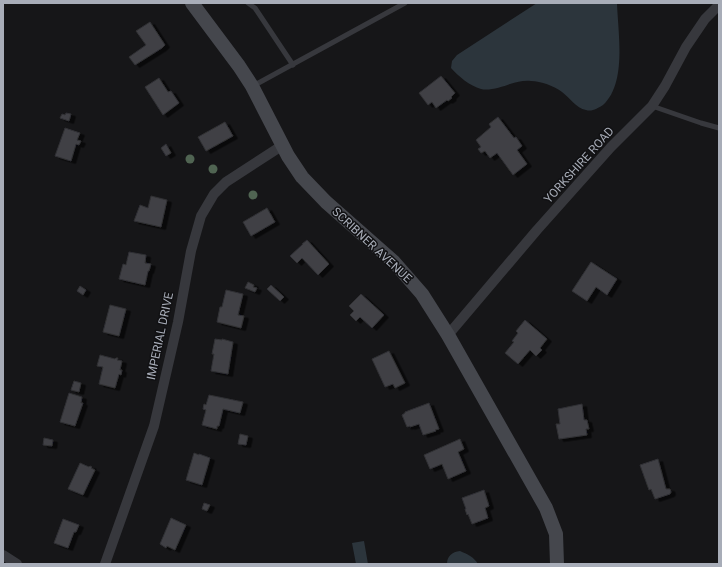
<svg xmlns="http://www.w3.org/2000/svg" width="722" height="567" font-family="Roboto,sans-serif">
	<defs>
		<filter id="shadow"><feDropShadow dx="4.5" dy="2.5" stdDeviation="0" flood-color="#0009"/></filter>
	</defs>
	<rect width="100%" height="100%" fill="#161618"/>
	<path fill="#2c353c" d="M537,3H617C618,33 627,83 603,105C598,108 592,112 586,110C576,108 570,98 562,92C554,86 541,81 531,81C524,80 517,82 510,84C502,87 489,91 481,89C470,86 458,76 451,68L452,61L457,55Z
		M364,541L368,564H356L352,543Z
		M460,551C467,554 474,557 478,564H447C447,556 452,552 460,551Z"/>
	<path fill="#404145" stroke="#303034" filter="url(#shadow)" d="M150,22L165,45L162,48L135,65L129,57L146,45L136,31Z
		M441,76L455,93L451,97L452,98L448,101L447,100L436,108L432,102L428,105L419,93Z
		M159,78L168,92L171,91L179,103L163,115L145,87Z
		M66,113L71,114L69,121L60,118L62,114L65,115Z
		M498,117L514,138L516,137L522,146L517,150L527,164L513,175L497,153L490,158L485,151L481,153L478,149L481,147L476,140L491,127L489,124Z
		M225,122L233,136L206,151L198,137Z
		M65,128L80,133L77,140L81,141L79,145L76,144L71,161L55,156Z
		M166,144L171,153L166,156L161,148Z
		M151,196L167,200L161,227L134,221L140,205L148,208Z
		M267,208L275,222L251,236L243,222Z
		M307,240L329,264L318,275L302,258L297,263L290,256L303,244H302Z
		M129,252L146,255L145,263L151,264L149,271H148L145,285L119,279L123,264L126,265Z
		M591,262L617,279L607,295L596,287L587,301L572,291Z
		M248,282L254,285L253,287L257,288L255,292L245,288Z
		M271,285L284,297L280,301L267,289Z
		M80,286L86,290L83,295L77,291Z
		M226,290L243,294L238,315L244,316L241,328L217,322L220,307H222Z
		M361,294L384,315L372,328L360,317L356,321L350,315L354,311L349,306Z
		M110,305L126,309L119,336L103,332Z
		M525,320L547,339L540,348L542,350L536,356L530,350L518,364L505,353L514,342L512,341L518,333L516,331Z
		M215,339L222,340V339L233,342L228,374L211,371L214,354H212Z
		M389,351L405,383L395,388L393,384L385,387L372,359Z
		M100,355L115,359L116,358H118L117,360L122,361L120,370H122L121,375L119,374L115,388L99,384L103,367L97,366Z
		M74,381L81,383L79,392L71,390Z
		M69,393L82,397L81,403H83L75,426L60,422Z
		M209,395L243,402L240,413L223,409L219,426H217V429L202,425L206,410L203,409L204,404L206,405Z
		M429,403L439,429L435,430L436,431L423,435L419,424L410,427V426L407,427L402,415L405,413V412Z
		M582,404L584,420H587L589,429H586L587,435L559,439L556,424H560L558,409Z
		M240,434L248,436L246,445L238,444Z
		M44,438L53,440L52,446L43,445Z
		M460,439L464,449L458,452L466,471L448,479L442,464L430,469L424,455Z
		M194,453L199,455V454L210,458L202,485L186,480Z
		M658,459L666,489H670L671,492L670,494L655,499L651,489L649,490L640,465Z
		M80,463L89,467L90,466L92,467L91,468L95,470L83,495L68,489Z
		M484,490L489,506L485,508L488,518L472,524L468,514L467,515L465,509H466L462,498Z
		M204,503L210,505L207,511L202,509Z
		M171,518L186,525L175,550L167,546L166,548L160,544Z
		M63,519L79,525L76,532H74L68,548L54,543Z"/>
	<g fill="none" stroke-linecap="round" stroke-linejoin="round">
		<path stroke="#37383d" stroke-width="5" d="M248,3L255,8L293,65
			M253,86L405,3
			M652,106L701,123L719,128"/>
		<path stroke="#37383d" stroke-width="10" d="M448,335L537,230L611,147L652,106L665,86L686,47L705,19L719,5
			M3,555L17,564
			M105,564L154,426L178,322L191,251L201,216L214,194L226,182L283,145"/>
		<path stroke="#45474d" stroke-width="14" d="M192,3L239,66L252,86L288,156L302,177L326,202L394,262L422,294L448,335L546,508L556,534L557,564"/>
	</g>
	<g fill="#506452">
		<circle cx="190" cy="159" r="4.5"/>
		<circle cx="213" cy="169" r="4.5"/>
		<circle cx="253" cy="195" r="4.5"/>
	</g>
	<g text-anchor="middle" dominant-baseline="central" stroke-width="3" stroke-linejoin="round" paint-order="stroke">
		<g font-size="12" fill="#a8adb8" stroke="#111113">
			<text transform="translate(579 165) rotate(-48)">YORKSHIRE ROAD</text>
			<text transform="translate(372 245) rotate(43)">SCRIBNER AVENUE</text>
			<text transform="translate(160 336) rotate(-78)">IMPERIAL DRIVE</text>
		</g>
	</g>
	<rect width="722" height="567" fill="none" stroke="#a8adb8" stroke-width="8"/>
</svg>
